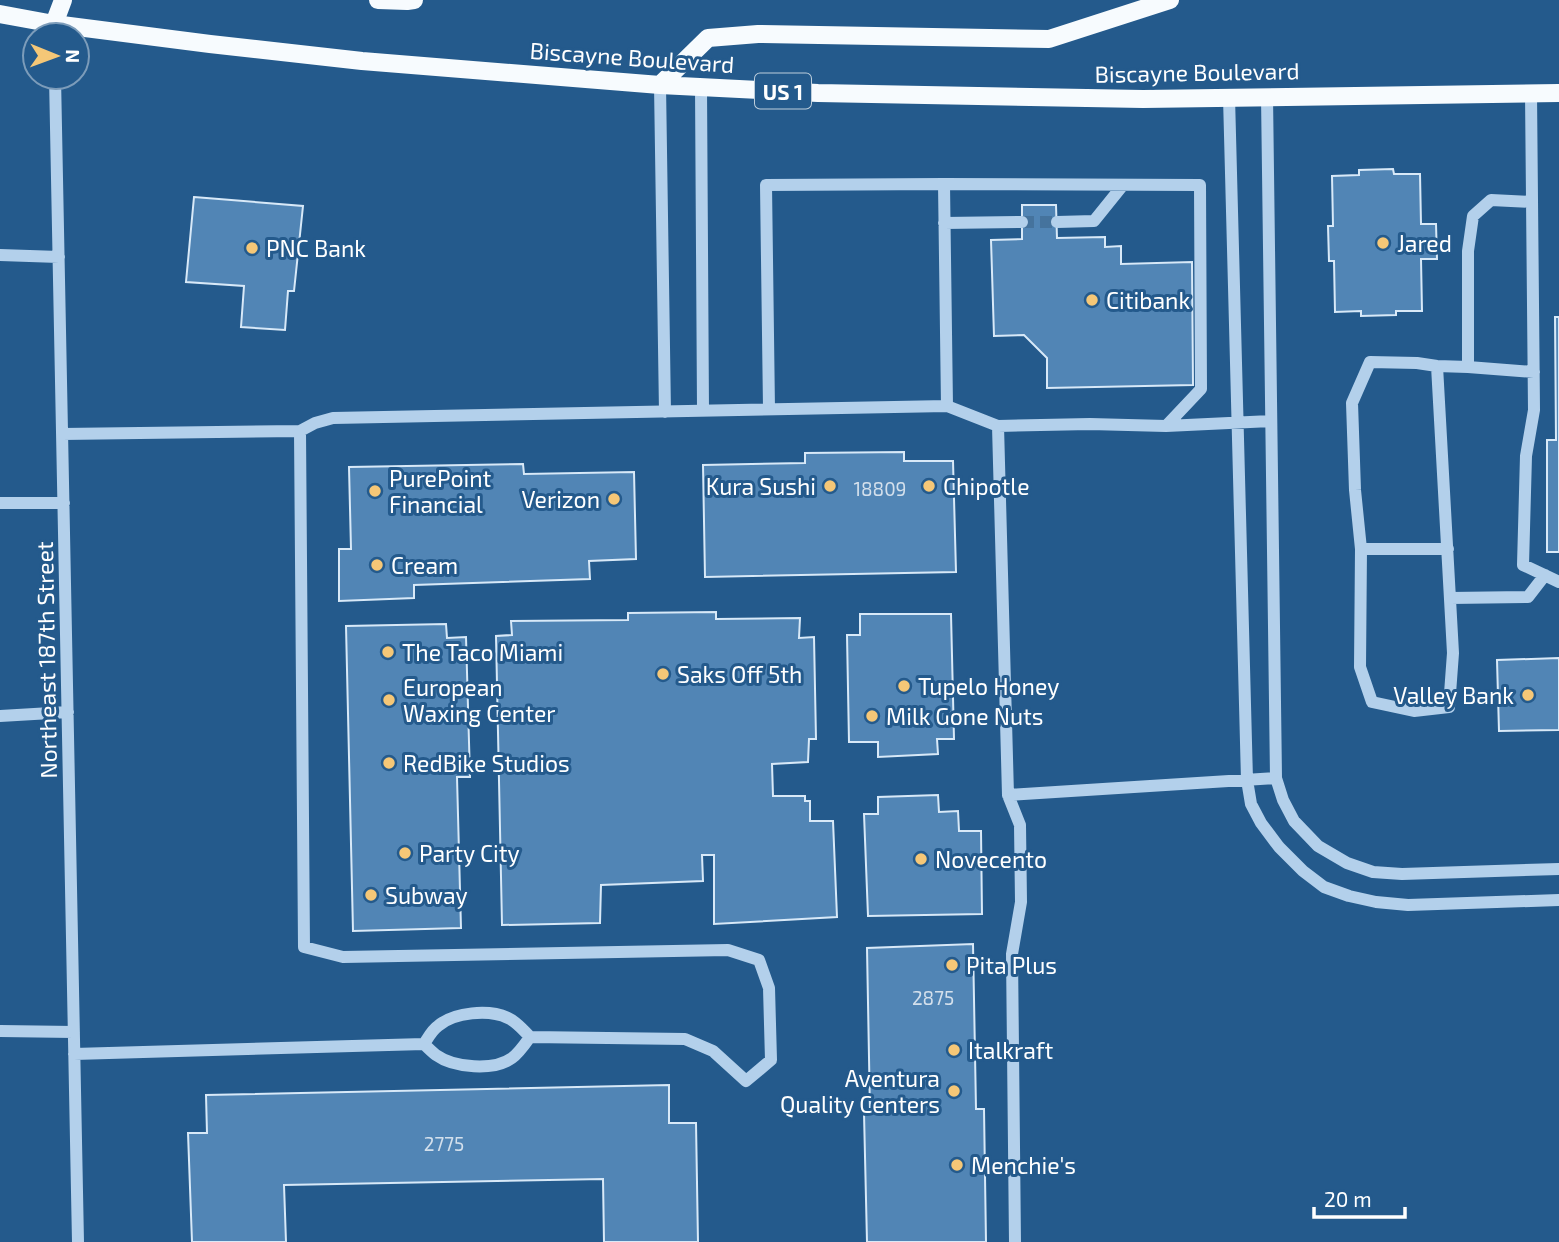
<svg xmlns="http://www.w3.org/2000/svg" width="1559" height="1242" font-family="'Exo 2',sans-serif">
	<rect width="100%" height="100%" fill="#245a8c"/>
	<path fill="#5185b5" stroke="#d8e9f8" stroke-width="2" d="M1393,169L1394,174H1420L1421,224H1436L1437,259H1421L1422,311H1396V315L1361,316V311L1335,312L1334,261H1329L1328,226H1333L1332,176L1359,175V170Z
		M194,197L303,206L294,291H288L285,330L241,327L244,286L186,282Z
		M1022,205H1056L1057,238L1105,237V247L1121,246V264L1192,262L1193,385L1047,388V358L1024,335L994,336L991,240L1022,239Z
		M1555,317H1559V552H1547V440H1556Z
		M904,452V461H953L956,572L705,577L703,465L805,463V453Z
		M523,464L524,474L634,472L636,559L589,561L590,579L414,585V598L339,601V549H351L349,467Z
		M716,612V619L800,618L799,638L814,637L816,739H809L808,762L772,764L773,796H805V801H810V821H833L837,917L714,924V855H702L703,881L601,885L600,923L502,925L496,636L512,635L511,621L628,620V613Z
		M860,614H951L954,739H937L938,754L878,757V742H849L847,635H860Z
		M446,624L447,638L466,637L470,777H457L461,928L353,931L346,626Z
		M1559,658V730L1499,731L1497,660Z
		M938,795L939,812L958,811L959,831H981L982,914L868,916L864,814H878V797Z
		M973,944L976,1109H984L986,1242H867L864,1113L870,1112L867,948Z
		M669,1085V1123H696L698,1242H604L603,1179L284,1185L286,1242H192L188,1133H207L206,1095Z"/>
	<g fill="none" stroke-linecap="round" stroke-linejoin="round">
		<path stroke="#45739d" stroke-width="12" stroke-dasharray="12 6" stroke-linecap="butt" d="M1022,222H1057"/>
		<path stroke="#b3d0eb" stroke-width="12" d="M55,77L78,1242
			M660,85L665,412
			M701,87L703,410
			M1531,93L1534,410L1526,456L1523,565L1559,582
			M1267,96L1276,778L1283,800L1294,821L1318,846L1347,863L1373,872L1402,874L1559,869
			M1229,97L1247,780L1251,804L1261,823L1279,847L1303,871L1324,887L1349,896L1376,902L1408,905L1559,900
			M944,184L1200,185L1201,389L1166,426
			M1057,222L1094,221L1123,185
			M944,223L1022,222
			M0,255L59,257
			M1437,366L1453,653L1449,707L1414,711L1372,702L1360,667L1361,549L1355,490L1352,403L1370,362L1417,363L1437,366L1468,367V251L1473,216L1491,200L1532,202
			M1468,367L1534,372
			M769,409L766,185L944,184L947,406
			M62,434L300,431
			M0,503H64
			M1361,549H1448
			M1450,598L1528,597L1545,575
			M0,716L68,712
			M1008,795L1276,778
			M0,1031L74,1032
			M424,1044C428,1038 432,1030 438,1026C454,1012 489,1009 508,1018C517,1022 523,1030 530,1037L685,1039L713,1051L746,1081L771,1060L769,988L759,960L728,950L343,957L304,947L300,431L315,423L333,418L947,406L998,426
			M74,1054L424,1044C428,1048 432,1052 436,1055C454,1068 494,1071 512,1058C519,1053 525,1044 530,1037
			M1015,1242L1012,954L1021,902L1020,825L1008,795L998,426L1090,424L1166,426L1271,421"/>
		<path stroke="#f7fbfe" stroke-width="18" d="M378,0L407,1L414,0
			M0,14L54,24L210,44L362,61L660,85L818,93L1143,99L1559,93
			M54,24L63,0
			M660,85L708,38L758,34L1049,39L1170,0"/>
	</g>
	<g fill="#f5c777" stroke="#245a8c" stroke-width="2.5">
		<circle cx="1383" cy="243" r="7"/>
		<circle cx="252" cy="248" r="7"/>
		<circle cx="1092" cy="300" r="7"/>
		<circle cx="830" cy="486" r="7"/>
		<circle cx="929" cy="486" r="7"/>
		<circle cx="375" cy="491" r="7"/>
		<circle cx="614" cy="499" r="7"/>
		<circle cx="377" cy="565" r="7"/>
		<circle cx="388" cy="652" r="7"/>
		<circle cx="663" cy="674" r="7"/>
		<circle cx="904" cy="686" r="7"/>
		<circle cx="1528" cy="695" r="7"/>
		<circle cx="389" cy="700" r="7"/>
		<circle cx="872" cy="716" r="7"/>
		<circle cx="389" cy="763" r="7"/>
		<circle cx="405" cy="853" r="7"/>
		<circle cx="921" cy="859" r="7"/>
		<circle cx="371" cy="895" r="7"/>
		<circle cx="952" cy="965" r="7"/>
		<circle cx="954" cy="1050" r="7"/>
		<circle cx="954" cy="1091" r="7"/>
		<circle cx="957" cy="1165" r="7"/>
	</g>
	<g text-anchor="middle" dominant-baseline="central" stroke-width="6" stroke-linejoin="round" paint-order="stroke">
		<g font-size="19" fill="#d4e0ec">
			<text x="880" y="488">18809</text>
			<text x="933" y="997">2875</text>
			<text x="444" y="1143">2775</text>
		</g>
		<rect fill="#245a8c" stroke="#bdcedc" stroke-width="2" x="755" y="73.5" width="56" height="35" rx="5"/>
		<g font-size="21" font-weight="bold" fill="#fff">
			<text x="783" y="91">US 1</text>
		</g>
		<g font-size="23" fill="#fff" stroke="#245a8c">
			<text transform="translate(632 57) rotate(4)">Biscayne Boulevard</text>
			<text transform="translate(1197 72) rotate(-1)">Biscayne Boulevard</text>
			<text transform="translate(46 660) rotate(-91)">Northeast 187th Street</text>
		</g>
		<g font-size="23" fill="#fff" stroke="#245a8c" text-anchor="start">
			<text x="1397" y="243">Jared</text>
			<text x="266" y="248">PNC Bank</text>
			<text x="1106" y="300">Citibank</text>
			<text x="389" y="478">PurePoint<tspan x="389" dy="26">Financial</tspan></text>
			<text x="816" y="486" text-anchor="end">Kura Sushi</text>
			<text x="943" y="486">Chipotle</text>
			<text x="600" y="499" text-anchor="end">Verizon</text>
			<text x="391" y="565">Cream</text>
			<text x="402" y="652">The Taco Miami</text>
			<text x="677" y="674">Saks Off 5th</text>
			<text x="918" y="686">Tupelo Honey</text>
			<text x="403" y="687">European<tspan x="403" dy="26">Waxing Center</tspan></text>
			<text x="1514" y="695" text-anchor="end">Valley Bank</text>
			<text x="886" y="716">Milk Gone Nuts</text>
			<text x="403" y="763">RedBike Studios</text>
			<text x="419" y="853">Party City</text>
			<text x="935" y="859">Novecento</text>
			<text x="385" y="895">Subway</text>
			<text x="966" y="965">Pita Plus</text>
			<text x="968" y="1050">Italkraft</text>
			<text x="940" y="1078" text-anchor="end">Aventura<tspan x="940" dy="26">Quality Centers</tspan></text>
			<text x="971" y="1165">Menchie's</text>
		</g>
	</g>
	<g transform="translate(56 56) rotate(91)"><circle r="33" fill="#245a8c" stroke="#7c9cba" stroke-width="2"/>
	<path d="M0-5L12 26L0 18L-12 26Z" fill="#f5c777"/>
	<text y="-10" font-size="19" font-weight="bold" text-anchor="middle" fill="#ffffff">N</text>
	</g>
	<path d="M1314 1207v10h91v-10" fill="none" stroke="#ffffff" stroke-width="3.5"/>
	<text x="1324" y="1207" font-size="21" fill="#ffffff" stroke="#245a8c" stroke-width="5" paint-order="stroke">20 m</text>
</svg>
